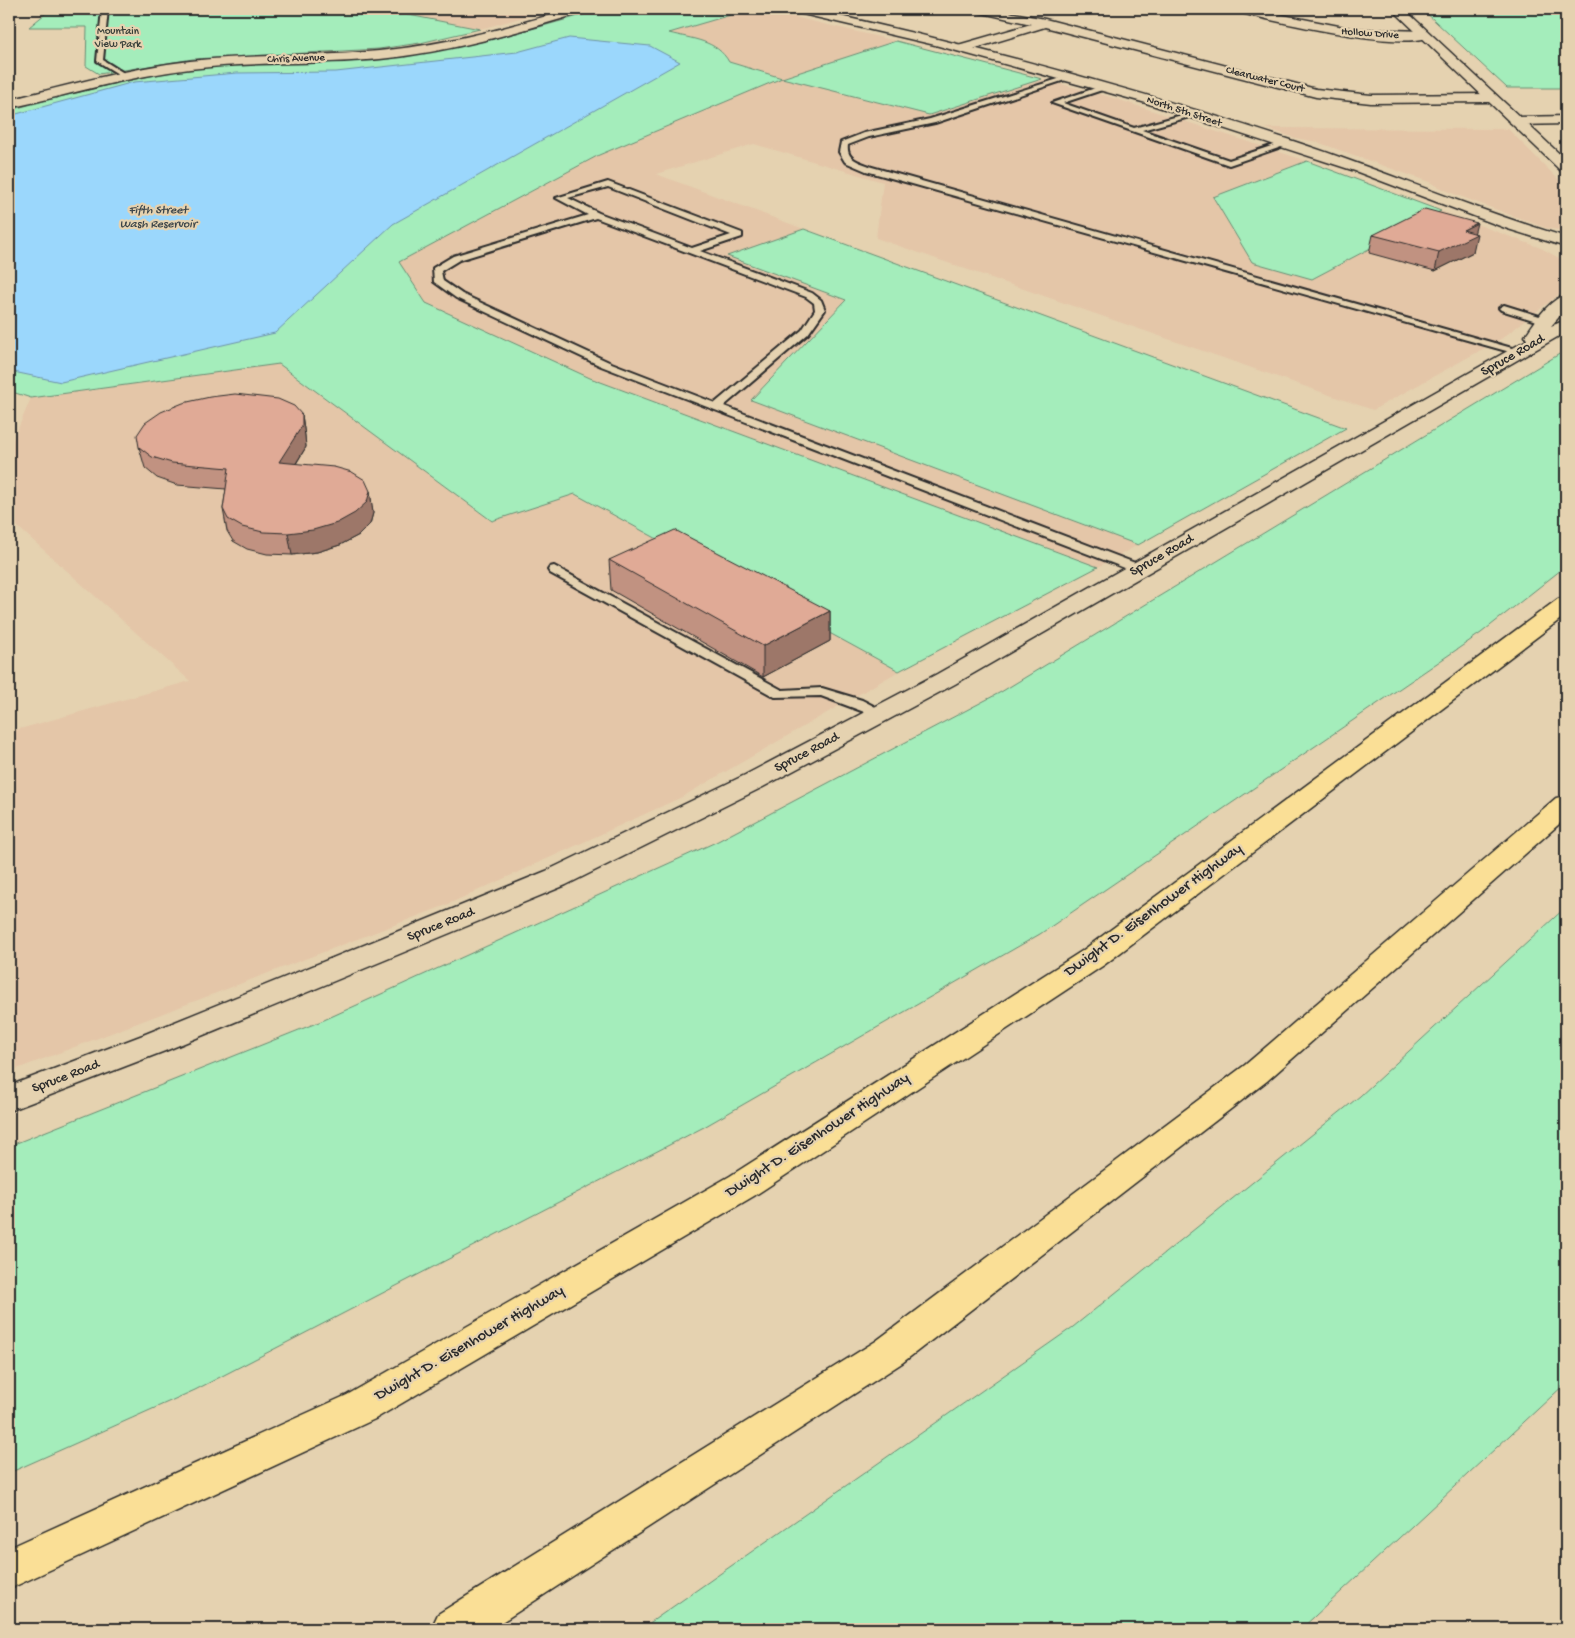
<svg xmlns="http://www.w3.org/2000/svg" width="1575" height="1638" font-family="'Gochi Hand',sans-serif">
	<rect width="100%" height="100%" fill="#e5d2b0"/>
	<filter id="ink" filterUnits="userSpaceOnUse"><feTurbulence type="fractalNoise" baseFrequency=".02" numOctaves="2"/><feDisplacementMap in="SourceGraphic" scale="10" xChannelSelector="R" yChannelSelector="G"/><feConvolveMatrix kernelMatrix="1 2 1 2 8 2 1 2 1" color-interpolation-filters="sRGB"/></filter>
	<g filter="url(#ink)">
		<path fill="#e4c6a8" d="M378,9H553L480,29Z
			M751,9H760L896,41L783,78L929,115L1042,79L1107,96L1307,161L1213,197L1312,279L1441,211L1541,248L1559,258L1566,265V289L1501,339L1373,410L876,238L883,182L754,144L656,174L804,229L728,256L846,300L751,400L1138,545L1098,567L590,378L426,303L398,262L599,155L781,78L729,62L724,53L710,44L668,33Z
			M1266,128L1508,129L1566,187V231L1546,228L1454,194L1429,182L1317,142L1295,138Z
			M279,364L492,521L575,494L899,671L682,797L444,906L9,1072V732L190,681L9,519V450L31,398Z"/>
		<path fill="#a4edbb" stroke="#688c73" d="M51,9H378L480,29L420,43L379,49L193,59L99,74L86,66L87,27H29Z
			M604,9H751L669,33C692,39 717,40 729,62L782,78L896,41L1042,79L929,115L782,78L599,155L399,262L426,303L590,378L1098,567L899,671L575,494L492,521L279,364L31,398L9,391V110C80,92 150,72 224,65C288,59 353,63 416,54C480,45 542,26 604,9Z
			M1422,9H1566V88H1507Z
			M1307,161L1441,211L1312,279L1252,262L1213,197Z
			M804,229L1346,428L1138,545L751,400L846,300L727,256Z
			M1566,350V566L1481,633L1040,934L704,1127L195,1390L9,1473V1146L324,1020L716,842L1001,692Z
			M1566,907V1383L1301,1629H641L1073,1327L1360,1096Z"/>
		<path fill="#9bd7fc" stroke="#6e92a8" d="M569,38L650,46L680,62L393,224L275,333L61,382L9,371V116L134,82L237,73L336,72L517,52Z"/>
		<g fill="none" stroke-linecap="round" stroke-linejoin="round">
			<defs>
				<path id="lane" d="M102,9H108L103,60L127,75V77H123L97,61Z
					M1068,76L1074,77L935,123L869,137L848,145C846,160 860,162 872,167L1526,352L1517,354L866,171L845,162L839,152L841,142L864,133L930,119Z
					M1104,85L1111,87L1063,103L1134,128L1193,112V116L1142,130L1229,160L1283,142L1290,144L1229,165L1052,103Z
					M608,182L742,233V237L700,251L812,293L821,300L825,310L808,334L724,406L1143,566L1145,569L1143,572H1135L601,366L456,298L434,282L433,268L453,256L588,215L556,198ZM608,187L731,235L692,248L599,213L568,198ZM596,218L806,297L814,303L815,310L802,330L715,403L609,362L462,294L443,281L441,271L459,260Z
					M1504,305L1549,319L1551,321L1546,324L1501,310L1499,308Z
					M554,566L782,690L822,688L862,700L887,713L880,717L875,716L821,696L775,697L550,573L548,570L550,567Z"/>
				<path id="street" d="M972,9H993L1045,19L1316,89L1371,95L1490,94L1497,98L1490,102L1371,103L1316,97L1045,27L966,51H958L956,48L958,45L1031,24L978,12Z
					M1232,9H1252L1354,29L1425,31L1431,35C1413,54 1263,19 1234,11Z
					M1566,116V124L1515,125L1508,121L1515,117Z"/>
				<path id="secondary" d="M571,9H589L587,11C519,32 451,52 380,59C317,65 253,61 190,69C129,76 69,95 9,108V100C69,85 129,68 190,61C253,54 316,57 379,51C445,45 509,27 571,9Z
					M788,9H809C973,45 1136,89 1296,142C1387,172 1475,210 1566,237V247L1508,229L1355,171L1146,103L935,45L794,12Z
					M1392,9H1404L1566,160V172L1561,171Z
					M1566,295V309L1551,326L1566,320V332L955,684L763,787L566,885L165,1051L9,1111V1086L143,1035L546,871L745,775L937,674L1527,340L1525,336C1535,322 1549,299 1566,295Z"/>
				<path id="highway" d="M1566,597V615L1104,965L754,1196L375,1419L9,1589V1548L347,1395L730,1176L1082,951L1558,599Z
					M1566,796V818L1267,1081L902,1363L491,1629H431L438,1614L876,1341L1245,1065L1556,798Z"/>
			</defs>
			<use href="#lane" stroke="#2b2b2b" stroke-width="4"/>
			<use href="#street" stroke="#2b2b2b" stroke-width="3"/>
			<use href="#secondary" stroke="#2b2b2b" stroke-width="3"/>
			<use href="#highway" stroke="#2b2b2b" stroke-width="3"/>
			<path stroke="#2b2b2b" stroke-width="1" stroke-dasharray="2.5 2" stroke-linecap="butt" d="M128,10L141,9"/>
			<use href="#lane" fill="#e5d2b0" fill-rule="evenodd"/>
			<use href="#street" fill="#e5d2b0" fill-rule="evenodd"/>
			<use href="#secondary" fill="#e5d2b0" fill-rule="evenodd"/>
			<use href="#highway" fill="#fadf96" fill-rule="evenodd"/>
		</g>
		<path fill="#c19281" stroke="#2b2b2b" d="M1474,233L1473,252L1435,271L1369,253L1373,235Z
			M302,415L305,436L306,447L296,464L370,491L373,513L370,524L359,535L340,545L317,552L292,555L267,554L247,549L233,541L227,531L223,509L226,489L177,485L157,478L145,468L139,447Z
			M609,560L830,611V641L763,677L611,590Z"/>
		<path fill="#9d7769" stroke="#2b2b2b" d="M1477,223L1474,235L1477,234L1473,252L1435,271L1439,252L1463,230Z
			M302,415L305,436L306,447L283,484L279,462Z
			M370,491L373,513L370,524L359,535L340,545L317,552L292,555L288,533Z
			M830,611V641L763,677V646Z"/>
		<path fill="#e0aa96" stroke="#2b2b2b" d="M1425,209L1477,223L1463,230L1477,234L1439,252L1373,235Z
			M235,394L278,399L294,406L302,415V426L279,462L334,467L352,472L365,480L370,491L367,502L355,513L337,523L313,530L288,533L263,532L242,527L228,519L223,509L229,468L172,463L152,457L139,447L137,435L145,423L161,412L183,403L210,397Z
			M675,530L830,611L763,646L609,560Z"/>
	</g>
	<g text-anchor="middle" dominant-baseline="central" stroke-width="4.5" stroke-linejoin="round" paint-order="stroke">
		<g font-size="11" fill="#373e39" stroke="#e5d2b0">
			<text x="118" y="32">Mountain<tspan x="118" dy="13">View Park</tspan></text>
		</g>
		<g font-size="11" fill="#2b2b2b" stroke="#e5d2b0">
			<text transform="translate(1370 34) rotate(4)">Hollow Drive</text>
			<text transform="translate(296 59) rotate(-2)">Chris Avenue</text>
			<text transform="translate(1265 80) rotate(14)">Clearwater Court</text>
			<text transform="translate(1184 112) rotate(18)">North 5th Street</text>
		</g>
		<g font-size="12" font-style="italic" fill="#3c454a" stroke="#e5d2b0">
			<text x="158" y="211">Fifth Street<tspan x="158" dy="14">Wash Reservoir</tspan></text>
		</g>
		<g font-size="14" fill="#2b2b2b" stroke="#e5d2b0">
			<text transform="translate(1513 356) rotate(-30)">Spruce Road</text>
			<text transform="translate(1162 556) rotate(-30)">Spruce Road</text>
			<text transform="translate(807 753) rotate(-28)">Spruce Road</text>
			<text transform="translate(441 925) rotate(-22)">Spruce Road</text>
			<text transform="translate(66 1077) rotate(-21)">Spruce Road</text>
		</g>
		<g font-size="16" fill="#2b2b2b" stroke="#e5d2b0">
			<text transform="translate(1154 911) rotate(-36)">Dwight D. Eisenhower Highway</text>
			<text transform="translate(818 1136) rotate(-33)">Dwight D. Eisenhower Highway</text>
			<text transform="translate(470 1344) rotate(-30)">Dwight D. Eisenhower Highway</text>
		</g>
	</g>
	<rect width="1575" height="1638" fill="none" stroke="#e5d2b0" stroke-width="30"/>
	<rect x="15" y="15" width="1545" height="1608" fill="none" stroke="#2b2b2b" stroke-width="2" filter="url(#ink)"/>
</svg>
